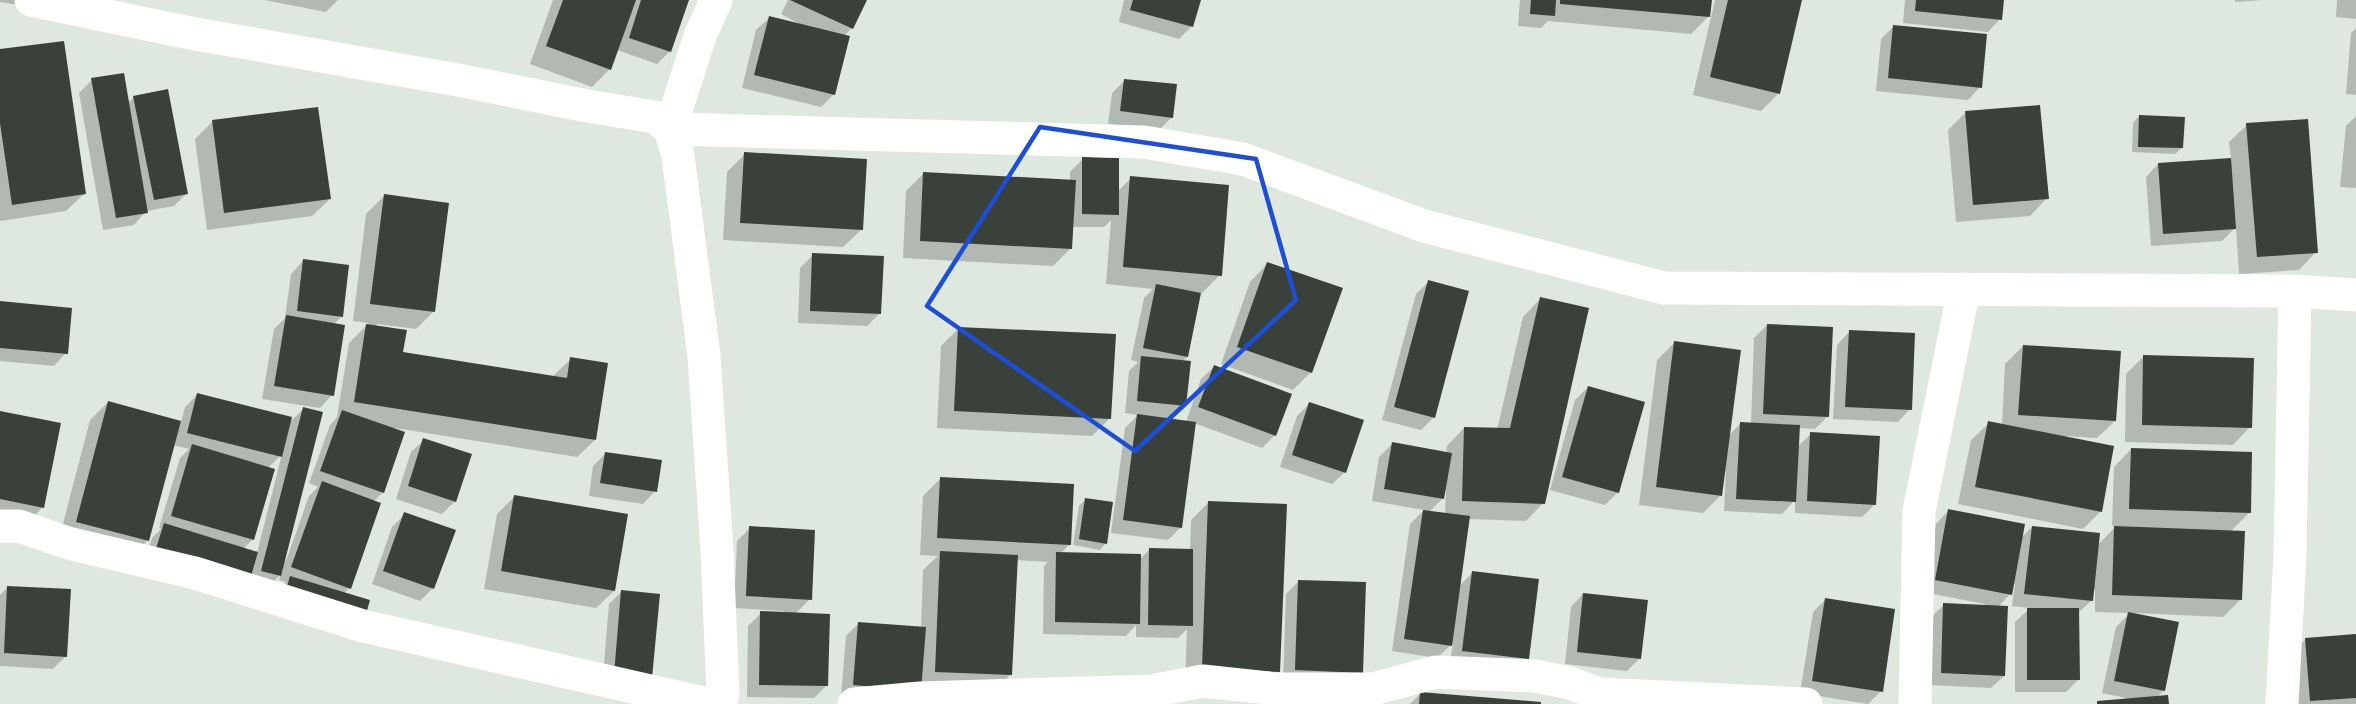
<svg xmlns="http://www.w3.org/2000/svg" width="2356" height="704" font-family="'DejaVu Sans',sans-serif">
	<rect width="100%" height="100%" fill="#dee8df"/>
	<path fill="#0003" fill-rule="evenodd" d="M0,0H31L25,6L0,2Z
		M264,0H338L326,12Z
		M553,0H687L670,51L657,64L617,50L610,69L592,87L530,64Z
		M788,0H865L852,28L844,36L834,94L821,107L742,88L756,30L769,18L803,26L781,14Z
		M1124,0H1199L1192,26L1179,39L1119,22Z
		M1520,0H1710L1709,16L1691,34L1548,21L1541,28L1518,26Z
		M1715,0H1800L1779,93L1761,111L1693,95Z
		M1905,0H2002L2000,19L1988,32L1903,23Z
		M2235,0H2263L2235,2Z
		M2337,0H2356V19L2336,17Z
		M1894,26L1980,87L1968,100L1876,91L1881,39Z
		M2356,28V95L2346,94L2351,33Z
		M0,51L84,194L66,211L0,221Z
		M92,80L127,104L134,97L187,193L174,206L146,211L134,225L103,230L79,93Z
		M1125,80L1172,117L1159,130L1108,124L1112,93Z
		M1965,113L2047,198L2030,216L1956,222L1948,130Z
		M2139,116L2182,148L2175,154L2132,152L2133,123Z
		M2356,116V188L2340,187L2346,126Z
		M213,121L330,199L312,216L207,230L195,139Z
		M2247,125L2316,252L2299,270L2239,274L2236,227L2222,241L2151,246L2146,177L2158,164L2231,159L2229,142Z
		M745,154L861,230L843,247L723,240L727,172Z
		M1083,159L1117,192L1131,178L1220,275L1202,293H1200L1187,357L1182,362L1185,405L1170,420L1186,422L1201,379L1214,367L1275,435L1262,448L1194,423L1181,527L1168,540L1111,533L1125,428L1138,415L1125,413L1129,371L1138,362L1131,360L1144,298L1153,289L1106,284L1111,220L1104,227H1072L1071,248L1053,266L903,258L906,191L924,173L1070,181V172Z
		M384,196L433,312L416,329L377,324L376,327L401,354L553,376L571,359L595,440L577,457L395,428L383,492L374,501L349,588L343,594L278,591L286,582L279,580L281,574L267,588L143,567L152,538L161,529L159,528L180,458L189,449L173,445L147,541L130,558L59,539L90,420L108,402L181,422L185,407L197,395L288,424L303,409L284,561H286L309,496L318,487L309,483L330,425L337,417L349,343L369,323L353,321L366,214ZM282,454L257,553L243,549L253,539L268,468Z
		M813,255L880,313L867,326L798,323L800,268Z
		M303,261L342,316L333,325L332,395L320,408L262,399L274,329L285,318L291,274Z
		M1267,264L1311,372L1293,390L1221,364L1250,282Z
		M1428,282L1434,417L1421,430L1382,420L1416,294Z
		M1540,299L1543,503L1526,521L1468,519L1459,586L1473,572L1527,658L1515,671L1450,663L1453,643L1437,658L1392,651L1410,524L1424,510L1372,501L1379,457L1392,444L1446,454L1447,446L1464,428L1497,430L1523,317ZM1444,490H1446L1445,514L1429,512L1442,499Z
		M0,303L66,353L54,366L0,361Z
		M1767,325L1828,416L1815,429L1798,428L1797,447L1811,434L1875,504L1862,517L1795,513V500L1782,514L1724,511L1726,471H1724L1721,495L1703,513L1639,505L1657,360L1675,342L1728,436L1741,423L1751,424L1754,338Z
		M959,328L1110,418L1092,436L937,428L941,346Z
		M1849,332L1910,409L1898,422L1833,419L1837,345Z
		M2023,346L2115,421L2097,438L2066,436L2065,438L2113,448L2100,512L2083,529L1958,504L1971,440L1989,423L2002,425L2005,364Z
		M2144,356L2250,427L2233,445L2125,442L2126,374Z
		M1588,387L1618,492L1605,505L1550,490L1575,400Z
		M1309,404L1345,472L1332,484L1280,467L1297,416Z
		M0,413L43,507L30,520L0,514Z
		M424,440L455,501L442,514L396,499L411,452Z
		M2131,449L2249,513L2230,532L2241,599L2223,617L2135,613L2164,690L2156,698L2168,704H2096L2131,699L2102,693L2116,627L2130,613L2095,612V590H2093L2092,600L2078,613V680L2066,692H2015V622L2030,608L2012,606L2015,584L2012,583L2010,594L1998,607L2004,676L1991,688L1929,685L1931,617L1944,605L1985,606V604L1923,592L1936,524L1948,511L2020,539L2032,527L2098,545L2116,526H2112L2114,467Z
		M606,453L655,491L643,504L589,496L593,466Z
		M941,478L1070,544L1061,553L1139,560L1150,549L1190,550L1191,520L1209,502L1279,671L1261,689L1185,685L1187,629L1178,638L1136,637V625L1126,636L1043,634L1044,566L1048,562L1016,560L1010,675L993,693L841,697L846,636L859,623L921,628L923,570L938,556L920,555L923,496Z
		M515,496L614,591L596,608L484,589L497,514Z
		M1086,499L1106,543L1100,550L1073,545L1079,506Z
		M405,514L433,588L420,601L372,584L392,527Z
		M750,528L810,599L795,614L827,685L814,698L747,697L748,626L761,613L784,614V611L734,608L737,541Z
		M1299,581L1361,672L1283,682L1286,594Z
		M8,587L66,656L53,669L0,666V595Z
		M621,592L651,678L602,687L609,604Z
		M1583,594L1640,658L1627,671L1565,664L1571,607Z
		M1825,600L1881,691L1868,704L1800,693L1813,612Z
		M2356,636V704H2292L2288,657L2306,639Z
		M1421,693L1539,704H1410Z"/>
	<path fill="#3a413a" d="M563,0H636L611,70L546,46Z
		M641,0H689L671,52L629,38Z
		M790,0H867L853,29Z
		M1133,0H1201L1193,27L1130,10Z
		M1531,0H1556L1555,16L1530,14Z
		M1560,0H1712L1710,17L1560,4Z
		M1728,0H1802L1780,94L1710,77Z
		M1916,0H2004L2002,20L1915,11Z
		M769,16L850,36L835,95L754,75Z
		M1893,25L1987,34L1982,88L1888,78Z
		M64,41L86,194L12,205L0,123V49Z
		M124,73L148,213L116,218L91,78Z
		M1124,79L1177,84L1173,118L1120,111Z
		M168,89L188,194L154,200L133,96Z
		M2040,105L2049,199L1973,205L1965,111Z
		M318,107L331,199L224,213L212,120Z
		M2139,115L2185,117L2183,148L2138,147Z
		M2308,119L2318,253L2257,257L2246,123Z
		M744,152L867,159L863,230L740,223Z
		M1082,157L1119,158V215L1082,214Z
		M2231,158L2236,229L2163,234L2158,163Z
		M923,172L1076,180L1072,249L920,241Z
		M1130,176L1229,185L1222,276L1123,267Z
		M384,194L449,203L435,312L370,304Z
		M812,253L884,256L881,314L810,311Z
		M303,259L349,265L343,317L297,311Z
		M1267,262L1343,288L1312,373L1237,347Z
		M1428,280L1469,291L1435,418L1394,407Z
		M1156,284L1201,293L1188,357L1143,348Z
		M1540,297L1589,308L1545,504L1462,501L1464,427L1510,428Z
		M0,301L72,308L68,354L0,348Z
		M286,315L345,325L334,396L274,386Z
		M366,324L407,330L403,352L567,378L570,357L608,363L596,440L354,402Z
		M1767,324L1833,327L1829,417L1763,414Z
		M958,327L1116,334L1111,419L954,411Z
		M1849,330L1915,333L1912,410L1845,407Z
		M1674,341L1741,350L1722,496L1656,487Z
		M2023,345L2121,351L2116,421L2018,415Z
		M2143,355L2254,358L2252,428L2142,425Z
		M1141,356L1191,361L1186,406L1137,401Z
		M1214,365L1292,394L1276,436L1198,407Z
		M1588,386L1645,402L1619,493L1562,477Z
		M197,393L292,417L282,457L187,433Z
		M108,401L181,421L149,541L76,522Z
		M1309,402L1364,420L1346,473L1292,455Z
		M303,407L323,412L281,576L261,571Z
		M342,410L405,432L384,493L320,471Z
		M0,411L61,423L44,508L0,499Z
		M1137,414L1196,422L1182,528L1123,520Z
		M1988,421L2114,446L2102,512L1975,487Z
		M1740,422L1800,425L1796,502L1736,499Z
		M1810,432L1880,436L1876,505L1807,501Z
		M423,438L472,454L456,502L408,486Z
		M1392,442L1452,453L1444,499L1384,489Z
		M192,444L275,469L254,540L171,516Z
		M2131,448L2252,452L2251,513L2129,509Z
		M605,452L662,460L657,492L600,483Z
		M940,477L1074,484L1071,545L937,538Z
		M322,481L381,503L351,589L291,567Z
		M514,495L628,514L615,591L501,571Z
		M1085,498L1113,502L1107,544L1079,539Z
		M1208,501L1287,504L1280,672L1202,668Z
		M1948,509L2025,524L2012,595L1935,580Z
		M1423,510L1470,516L1452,646L1404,639Z
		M404,512L456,530L434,589L383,571Z
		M164,523L258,552L249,583L154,555Z
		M749,526L815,530L812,600L746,596Z
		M2032,526L2100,533L2093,601L2024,594Z
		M2114,526L2245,531L2242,600L2112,595Z
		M1149,548L1193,549V626L1148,625Z
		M940,551L1018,555L1012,675L935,672Z
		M1056,552L1141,554L1140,624L1055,622Z
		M1472,571L1539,579L1529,659L1462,651Z
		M290,576L370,600L364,621L284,597Z
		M1298,580L1366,582L1363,673L1295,670Z
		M7,586L71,589L67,657L4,653Z
		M621,590L660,594L652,678L614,675Z
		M1583,593L1648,600L1641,659L1577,652Z
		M1825,598L1895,609L1883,692L1812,681Z
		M1943,603L2008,606L2005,676L1941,673Z
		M2027,608H2079L2080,680H2027Z
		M760,611L830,614L828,686L759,685Z
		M2128,612L2179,622L2165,691L2114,681Z
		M858,622L926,627L921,691L853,685Z
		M2356,634V698L2310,701L2305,638Z
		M1420,692L1541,702V704H1419Z
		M2168,695L2169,704H2097V701Z"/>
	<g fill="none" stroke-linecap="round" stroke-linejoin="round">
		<path stroke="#fff" stroke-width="33" d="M31,0L190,33L463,81L587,106L655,117L670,129L1144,142L1243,159L1424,226L1664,288L2295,291L2356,295
			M716,0L700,36L670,129L678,156L704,356L717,550L723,694L721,704
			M0,526H19L68,543L195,573L363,626L708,704
			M1599,694L1806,704
			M854,704L920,698L1152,691L1203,681L1277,689H1373L1436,672L1535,676L1570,683L1599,694L1598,704
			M1915,704L1919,511L1964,289
			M2282,704L2290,555L2295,291"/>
	</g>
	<path fill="none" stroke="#1d4ed8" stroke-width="4.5" stroke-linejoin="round" d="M1040,127L1256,159L1296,300L1135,451L927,306Z"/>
</svg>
